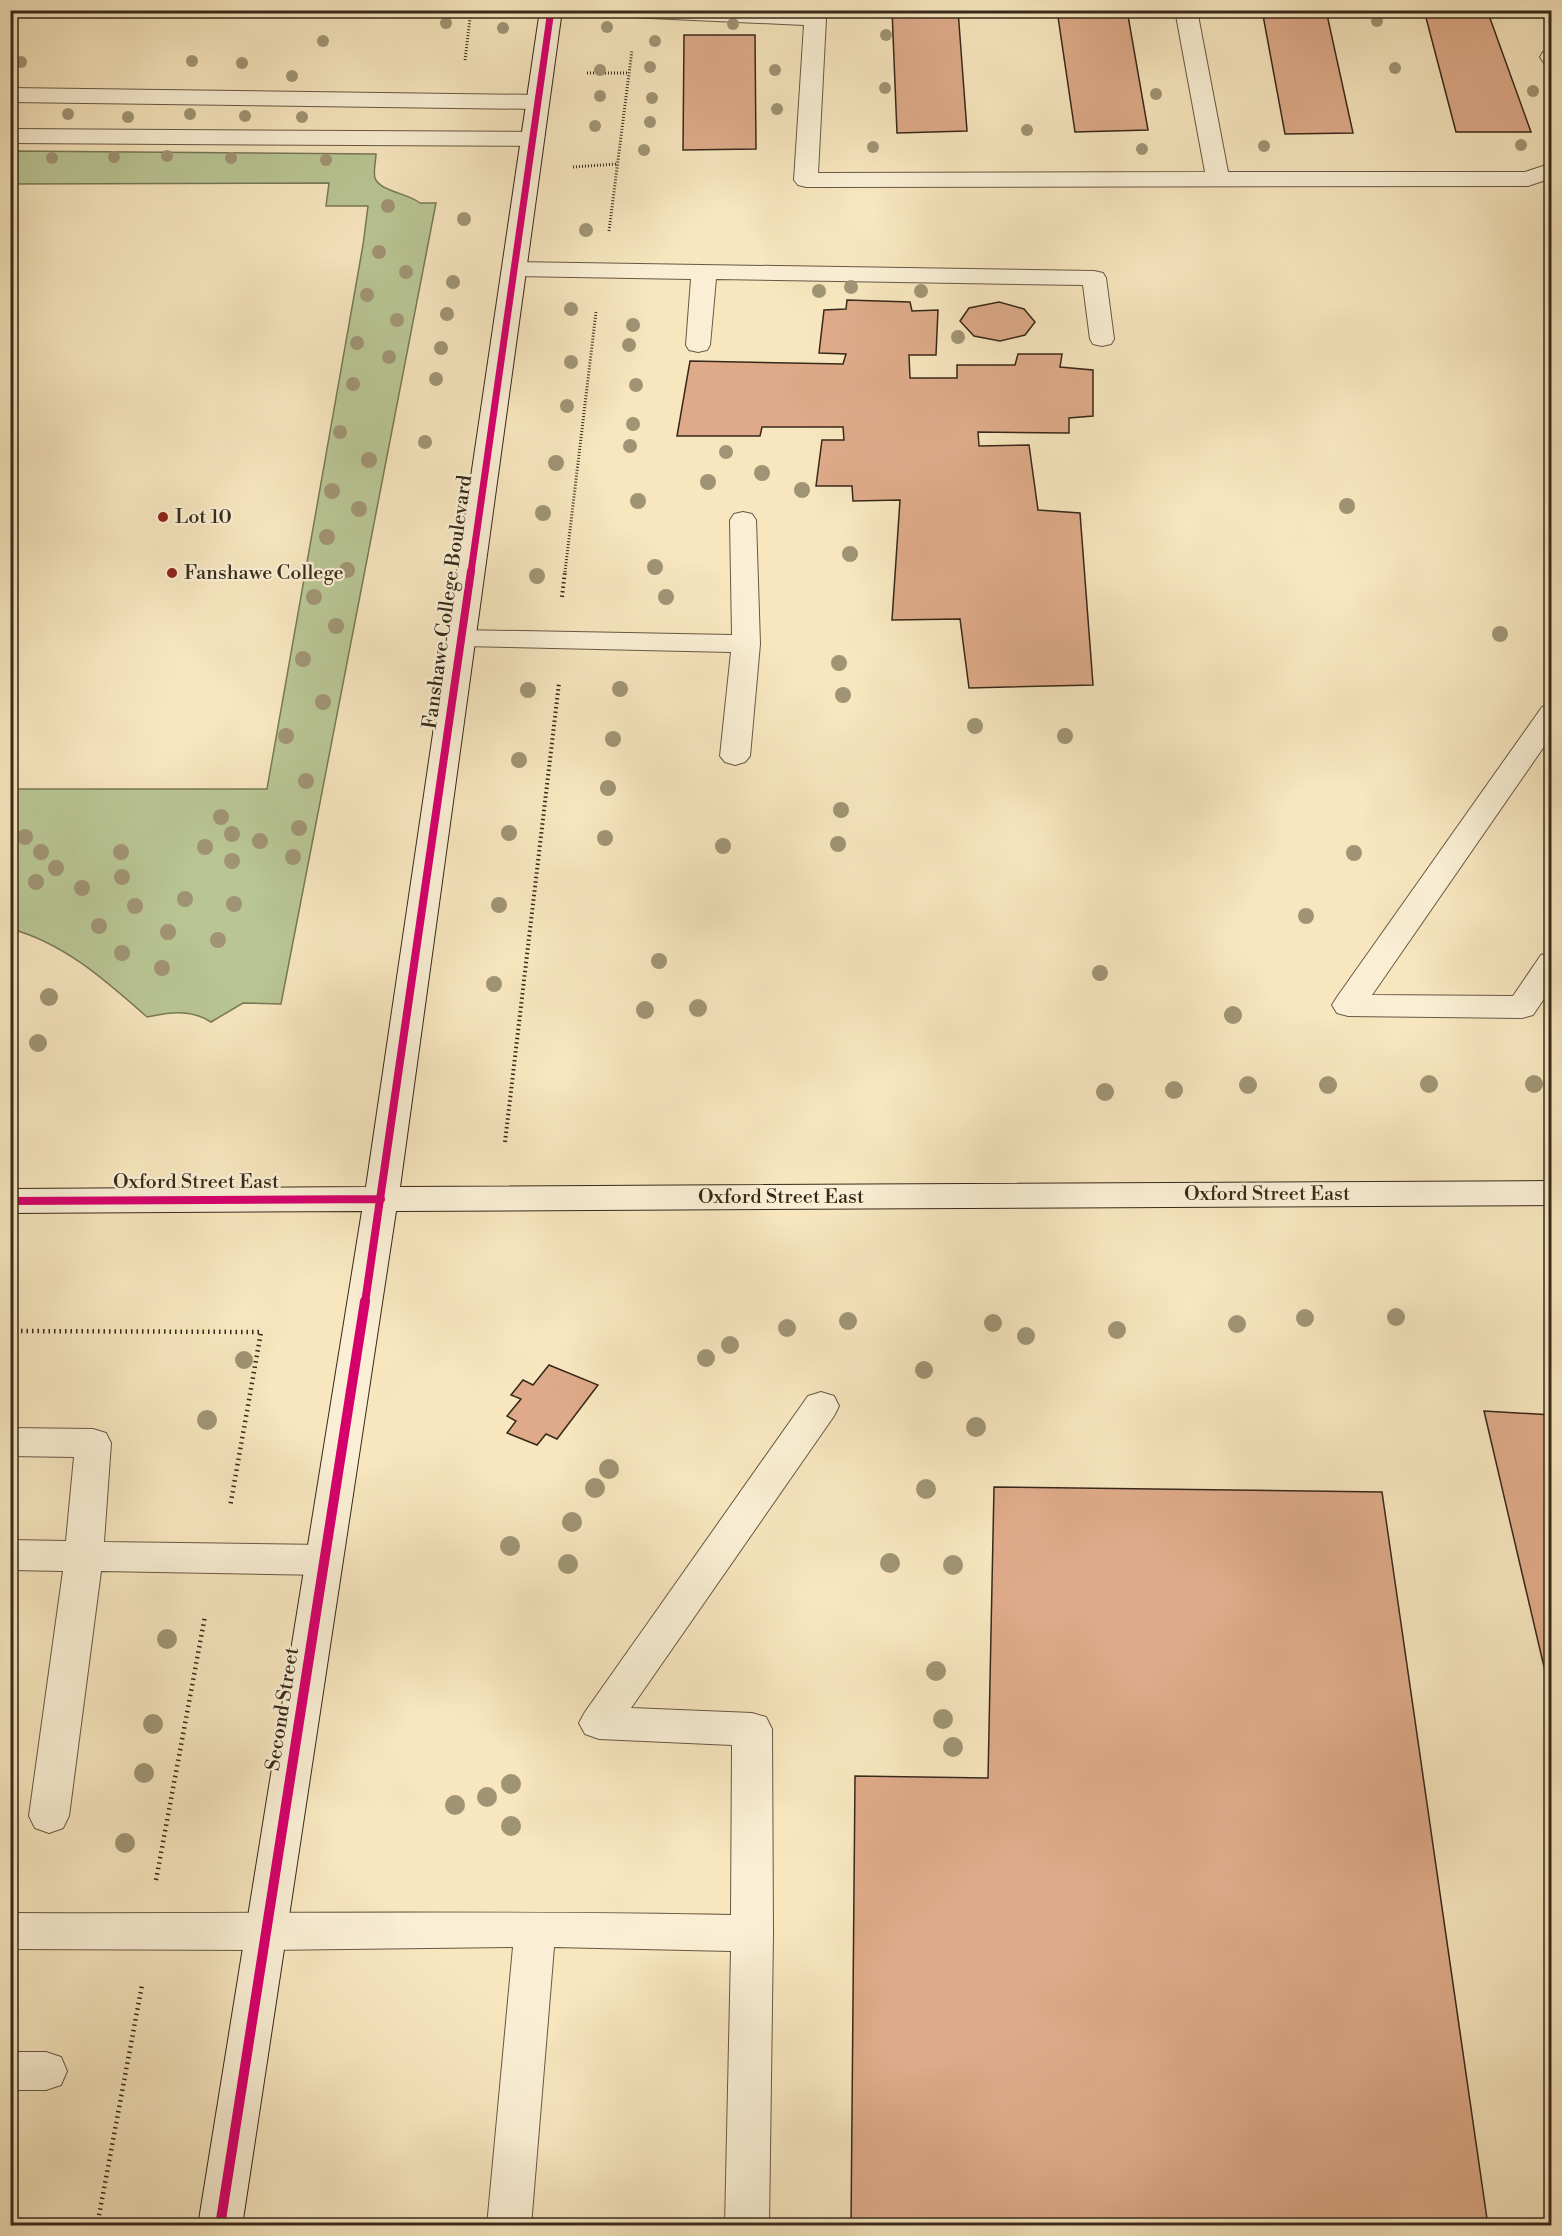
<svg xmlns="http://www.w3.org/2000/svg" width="1562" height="2236" font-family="'Libre Bodoni',serif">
	<rect width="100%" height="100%" fill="#f7e6be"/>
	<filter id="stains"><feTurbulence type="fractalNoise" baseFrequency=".00333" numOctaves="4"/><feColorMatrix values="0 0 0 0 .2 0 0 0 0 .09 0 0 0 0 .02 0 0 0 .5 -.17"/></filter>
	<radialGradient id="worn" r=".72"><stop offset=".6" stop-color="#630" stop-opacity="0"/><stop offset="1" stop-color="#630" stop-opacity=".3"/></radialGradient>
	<path fill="#b9c694" stroke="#787857" stroke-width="1.5" d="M11,151L376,154C376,160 373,172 375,178C379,191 410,194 420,203H436L281,1004L243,1003L211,1022C191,1009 170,1012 147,1017C106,981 64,943 11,929V789H267L363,245L368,206H326L329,183L11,184Z"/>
	<path fill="#deaa89" stroke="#37291a" stroke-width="1.5" d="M892,10H958L967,131L897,133Z
		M1057,10H1127L1148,130L1075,132Z
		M1262,10H1326L1353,133L1285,134Z
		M1424,10H1487L1531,132H1456Z
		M1543,10H1552V41H1549Z
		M684,35H755L756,149L683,150Z
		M847,300L910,302L912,311L938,310L936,355H909L910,378H957V365H1015L1018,354H1062L1060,367L1093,370V416L1069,418V433L978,432L979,446L1029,445L1038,510L1080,513L1093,685L969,688L960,619L892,620L900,500L853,501L852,486H816L822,440H844L843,427H762L760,436H677L690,361L843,364L846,354L819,353L824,310L846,309Z
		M999,302L1024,309L1035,322L1025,335L1000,341L974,336L960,321L969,308Z
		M549,1365L598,1385L557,1439L546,1434L537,1445L507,1433L516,1421L507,1416L521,1399L511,1395L523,1380L533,1385Z
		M1484,1411L1552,1415V1701Z
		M994,1487L1382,1492L1488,2226H851L855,1776L988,1778Z"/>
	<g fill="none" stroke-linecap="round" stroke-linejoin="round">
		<defs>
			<path id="lane" d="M598,10H768L823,14L826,19L818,173L1205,172L1175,10H1197L1228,172H1525L1552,163V178L1528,186L806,187L798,185L794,180L804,25L608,16L600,15Z
				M1552,51V64L1544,63L1540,57L1543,52Z
				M10,88L538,95L546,97L549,102L546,107L538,109L10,102Z
				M10,129L533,132L541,134L544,139L541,144L533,146L10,143Z
				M514,262L1094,271L1103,273L1106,278L1114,339L1111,344L1102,346L1093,344L1090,339L1083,285L716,279L710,345L707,350L698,352L689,350L686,345L691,279L514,276L505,274L502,269L505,264Z
				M743,512L752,514L756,520L760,644L750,756L745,762L735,765L725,762L720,756L731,652L461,646L451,644L447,638L451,632L461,630L732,635L730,520L734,514Z
				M1552,704V735L1372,995L1513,996L1541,955L1552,952V987L1533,1015L1522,1018L1348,1016L1337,1013L1332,1005L1337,997L1542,707Z
				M821,1392L834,1396L839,1406L834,1416L631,1708L752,1713L766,1717L772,1729L773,1933L769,2226H725L731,1951L554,1947L531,2226H487L513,1947L266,1950L10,1949V1913C251,1914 491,1910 731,1915L732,1745L599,1739L585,1734L579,1723L585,1712L808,1396Z
				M10,1428L93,1429L106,1433L111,1443L104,1542L324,1545L337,1549L343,1560L337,1571L324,1575L101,1571L69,1816L63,1828L49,1833L35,1828L29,1816L63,1571L10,1570V1540L66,1541L74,1457L10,1456Z
				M10,2052H46L61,2057L67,2071L61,2085L46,2090H10Z"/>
			<path id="secondary" d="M540,10H562L400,1187L1552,1181V1205L396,1211L242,2226H198L362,1211L10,1213V1189L366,1187Z"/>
		</defs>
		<use href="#lane" stroke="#675843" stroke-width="2"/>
		<use href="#secondary" stroke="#37291a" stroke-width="2"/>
		<path stroke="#37291a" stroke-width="3" stroke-dasharray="1 2" stroke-linecap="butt" d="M465,60L471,10
			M587,73H629
			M573,167L617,164
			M609,231L632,50
			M565,572L596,312"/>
		<path stroke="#37291a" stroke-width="4" stroke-dasharray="1.5 3" stroke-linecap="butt" d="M562,597L565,571
			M505,1142L559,683"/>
		<path stroke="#37291a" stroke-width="4.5" stroke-dasharray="1.5 4" stroke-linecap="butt" d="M10,1331L261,1332L230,1507
			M156,1880L205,1616
			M97,2226L142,1985"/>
		<use href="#lane" fill="#faefd5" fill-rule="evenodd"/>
		<use href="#secondary" fill="#faefd5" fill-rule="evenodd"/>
		<defs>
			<path id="cycleway-far2" d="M471,572L551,10"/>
			<path id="cycleway-far1" d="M10,1201L381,1199
				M365,1303L471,571"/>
			<path id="cycleway" d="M220,2226L365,1301"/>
		</defs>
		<use href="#cycleway-far2" stroke="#faefd5" stroke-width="10"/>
		<use href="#cycleway-far1" stroke="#faefd5" stroke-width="12"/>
		<use href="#cycleway" stroke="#faefd5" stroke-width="14"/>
		<use href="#cycleway-far2" stroke="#d6006c" stroke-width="7"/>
		<use href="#cycleway-far1" stroke="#d6006c" stroke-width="8"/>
		<use href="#cycleway" stroke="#d6006c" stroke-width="10"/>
	</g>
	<g fill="#a09474">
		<circle cx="1377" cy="21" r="6"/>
		<circle cx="446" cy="23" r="6"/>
		<circle cx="733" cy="24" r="6"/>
		<circle cx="607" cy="27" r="6"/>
		<circle cx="503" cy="28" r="6"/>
		<circle cx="886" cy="35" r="6"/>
		<circle cx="323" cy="41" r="6"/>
		<circle cx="655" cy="41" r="6"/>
		<circle cx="192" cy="61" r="6"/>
		<circle cx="21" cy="62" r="6"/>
		<circle cx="242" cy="63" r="6"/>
		<circle cx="650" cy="67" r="6"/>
		<circle cx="1395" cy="68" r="6"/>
		<circle cx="600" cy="70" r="6"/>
		<circle cx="775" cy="70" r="6"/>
		<circle cx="292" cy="76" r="6"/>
		<circle cx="885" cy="88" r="6"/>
		<circle cx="1533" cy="91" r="6"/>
		<circle cx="1156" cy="94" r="6"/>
		<circle cx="600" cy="96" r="6"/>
		<circle cx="652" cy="98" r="6"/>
		<circle cx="777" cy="109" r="6"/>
		<circle cx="68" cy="114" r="6"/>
		<circle cx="190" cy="114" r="6"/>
		<circle cx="245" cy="116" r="6"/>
		<circle cx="128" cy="117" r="6"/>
		<circle cx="302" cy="117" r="6"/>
		<circle cx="650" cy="122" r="6"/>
		<circle cx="595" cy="126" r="6"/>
		<circle cx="1027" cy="130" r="6"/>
		<circle cx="1521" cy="145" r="6"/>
		<circle cx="1264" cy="146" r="6"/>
		<circle cx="873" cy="147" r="6"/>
		<circle cx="1142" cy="149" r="6"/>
		<circle cx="644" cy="150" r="6"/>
		<circle cx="167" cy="156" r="6"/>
		<circle cx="114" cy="157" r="6"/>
		<circle cx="52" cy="158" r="6"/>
		<circle cx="231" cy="158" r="6"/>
		<circle cx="326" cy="160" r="6"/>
		<circle cx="388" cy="206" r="7"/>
		<circle cx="464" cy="219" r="7"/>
		<circle cx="586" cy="230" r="7"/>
		<circle cx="379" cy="252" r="7"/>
		<circle cx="406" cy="272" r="7"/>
		<circle cx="453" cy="282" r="7"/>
		<circle cx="851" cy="287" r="7"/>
		<circle cx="819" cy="291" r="7"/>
		<circle cx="921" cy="291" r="7"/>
		<circle cx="367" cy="295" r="7"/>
		<circle cx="571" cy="309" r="7"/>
		<circle cx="447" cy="314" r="7"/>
		<circle cx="397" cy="320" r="7"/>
		<circle cx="633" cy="325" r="7"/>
		<circle cx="958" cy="337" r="7"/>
		<circle cx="357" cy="343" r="7"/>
		<circle cx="629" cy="345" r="7"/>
		<circle cx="441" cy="348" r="7"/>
		<circle cx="389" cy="357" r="7"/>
		<circle cx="571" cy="362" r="7"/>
		<circle cx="436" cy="379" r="7"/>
		<circle cx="353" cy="384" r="7"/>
		<circle cx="636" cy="385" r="7"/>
		<circle cx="567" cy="406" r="7"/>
		<circle cx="633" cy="424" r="7"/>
		<circle cx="340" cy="432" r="7"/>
		<circle cx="425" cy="442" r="7"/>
		<circle cx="630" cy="446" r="7"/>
		<circle cx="726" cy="452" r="7"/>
		<circle cx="369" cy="460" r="8"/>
		<circle cx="556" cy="463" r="8"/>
		<circle cx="762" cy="473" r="8"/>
		<circle cx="708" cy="482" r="8"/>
		<circle cx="802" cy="490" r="8"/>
		<circle cx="332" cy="491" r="8"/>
		<circle cx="638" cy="501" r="8"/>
		<circle cx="1347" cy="506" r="8"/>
		<circle cx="359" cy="509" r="8"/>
		<circle cx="543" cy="513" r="8"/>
		<circle cx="327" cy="537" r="8"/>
		<circle cx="850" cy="554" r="8"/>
		<circle cx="655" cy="567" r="8"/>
		<circle cx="347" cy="570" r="8"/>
		<circle cx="537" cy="576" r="8"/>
		<circle cx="314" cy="597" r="8"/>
		<circle cx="666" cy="597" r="8"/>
		<circle cx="336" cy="626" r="8"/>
		<circle cx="1500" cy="634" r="8"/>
		<circle cx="303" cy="659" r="8"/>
		<circle cx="839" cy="663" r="8"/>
		<circle cx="620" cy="689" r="8"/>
		<circle cx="528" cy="690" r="8"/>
		<circle cx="843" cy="695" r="8"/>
		<circle cx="323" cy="702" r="8"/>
		<circle cx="975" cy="726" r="8"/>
		<circle cx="286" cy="736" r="8"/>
		<circle cx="1065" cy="736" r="8"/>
		<circle cx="613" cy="739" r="8"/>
		<circle cx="519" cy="760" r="8"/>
		<circle cx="306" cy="781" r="8"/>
		<circle cx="608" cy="788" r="8"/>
		<circle cx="841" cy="810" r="8"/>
		<circle cx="221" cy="817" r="8"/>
		<circle cx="299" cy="828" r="8"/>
		<circle cx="509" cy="833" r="8"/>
		<circle cx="232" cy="834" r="8"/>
		<circle cx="25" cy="837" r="8"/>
		<circle cx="605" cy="838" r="8"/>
		<circle cx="260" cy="841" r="8"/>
		<circle cx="838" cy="844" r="8"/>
		<circle cx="723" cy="846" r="8"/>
		<circle cx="205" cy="847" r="8"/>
		<circle cx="41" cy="852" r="8"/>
		<circle cx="121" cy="852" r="8"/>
		<circle cx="1354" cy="853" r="8"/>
		<circle cx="293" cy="857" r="8"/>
		<circle cx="232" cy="861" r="8"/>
		<circle cx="56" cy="868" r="8"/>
		<circle cx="122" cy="877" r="8"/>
		<circle cx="36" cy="882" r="8"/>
		<circle cx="82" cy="888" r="8"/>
		<circle cx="185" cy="899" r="8"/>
		<circle cx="234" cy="904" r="8"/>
		<circle cx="499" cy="905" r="8"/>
		<circle cx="135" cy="906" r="8"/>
		<circle cx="1306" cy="916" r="8"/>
		<circle cx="99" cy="926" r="8"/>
		<circle cx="168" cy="932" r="8"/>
		<circle cx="218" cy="940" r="8"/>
		<circle cx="122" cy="953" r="8"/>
		<circle cx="659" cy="961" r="8"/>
		<circle cx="162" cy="968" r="8"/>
		<circle cx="1100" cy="973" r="8"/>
		<circle cx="494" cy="984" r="8"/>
		<circle cx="49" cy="997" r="9"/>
		<circle cx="698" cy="1008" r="9"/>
		<circle cx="645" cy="1010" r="9"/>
		<circle cx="1233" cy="1015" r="9"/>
		<circle cx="38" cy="1043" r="9"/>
		<circle cx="1429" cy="1084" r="9"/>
		<circle cx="1534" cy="1084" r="9"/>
		<circle cx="1248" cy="1085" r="9"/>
		<circle cx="1328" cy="1085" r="9"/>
		<circle cx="1174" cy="1090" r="9"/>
		<circle cx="1105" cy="1092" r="9"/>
		<circle cx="1396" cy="1317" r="9"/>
		<circle cx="1305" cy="1318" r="9"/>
		<circle cx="848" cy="1321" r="9"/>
		<circle cx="993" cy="1323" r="9"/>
		<circle cx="1237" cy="1324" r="9"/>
		<circle cx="787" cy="1328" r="9"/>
		<circle cx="1117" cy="1330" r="9"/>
		<circle cx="1026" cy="1336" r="9"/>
		<circle cx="730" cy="1345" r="9"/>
		<circle cx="706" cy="1358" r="9"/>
		<circle cx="244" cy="1360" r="9"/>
		<circle cx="924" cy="1370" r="9"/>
		<circle cx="207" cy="1420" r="10"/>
		<circle cx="976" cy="1427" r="10"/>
		<circle cx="609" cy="1469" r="10"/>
		<circle cx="595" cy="1488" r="10"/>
		<circle cx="926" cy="1489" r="10"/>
		<circle cx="572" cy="1522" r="10"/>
		<circle cx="510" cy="1546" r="10"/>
		<circle cx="890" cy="1563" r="10"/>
		<circle cx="568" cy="1564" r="10"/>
		<circle cx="953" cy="1565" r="10"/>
		<circle cx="167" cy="1639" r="10"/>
		<circle cx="936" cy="1671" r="10"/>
		<circle cx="943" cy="1719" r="10"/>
		<circle cx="153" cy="1724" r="10"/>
		<circle cx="953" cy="1747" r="10"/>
		<circle cx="144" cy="1773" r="10"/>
		<circle cx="511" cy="1784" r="10"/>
		<circle cx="487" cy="1797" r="10"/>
		<circle cx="455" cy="1805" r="10"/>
		<circle cx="511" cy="1826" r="10"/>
		<circle cx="125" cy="1843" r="10"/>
	</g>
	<g fill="#8f2418" stroke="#faefd5" stroke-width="2">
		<circle cx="163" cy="517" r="6"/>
		<circle cx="172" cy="573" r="6"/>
	</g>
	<g text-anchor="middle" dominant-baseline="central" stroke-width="4.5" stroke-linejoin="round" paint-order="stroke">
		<g font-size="20" fill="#37291a" stroke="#faefd5" text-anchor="start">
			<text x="175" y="517">Lot 10</text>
			<text x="184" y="573">Fanshawe College</text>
		</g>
		<g font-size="20" fill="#37291a" stroke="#faefd5">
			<text transform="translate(448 602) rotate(-82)">Fanshawe College Boulevard</text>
			<text x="196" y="1182">Oxford Street East</text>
			<text x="1267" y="1194">Oxford Street East</text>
			<text x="781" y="1197">Oxford Street East</text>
			<text transform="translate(283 1709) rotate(-81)">Second Street</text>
		</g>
	</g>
	<rect width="1562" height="2236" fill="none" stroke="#f7e6be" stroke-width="36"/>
	<rect x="12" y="12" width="1538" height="2212" fill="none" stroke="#37291a" stroke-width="3"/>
	<rect x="18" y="18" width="1526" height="2200" fill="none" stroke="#37291a" stroke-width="1.5"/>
	<rect width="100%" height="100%" filter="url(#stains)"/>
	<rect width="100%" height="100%" fill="url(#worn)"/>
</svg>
